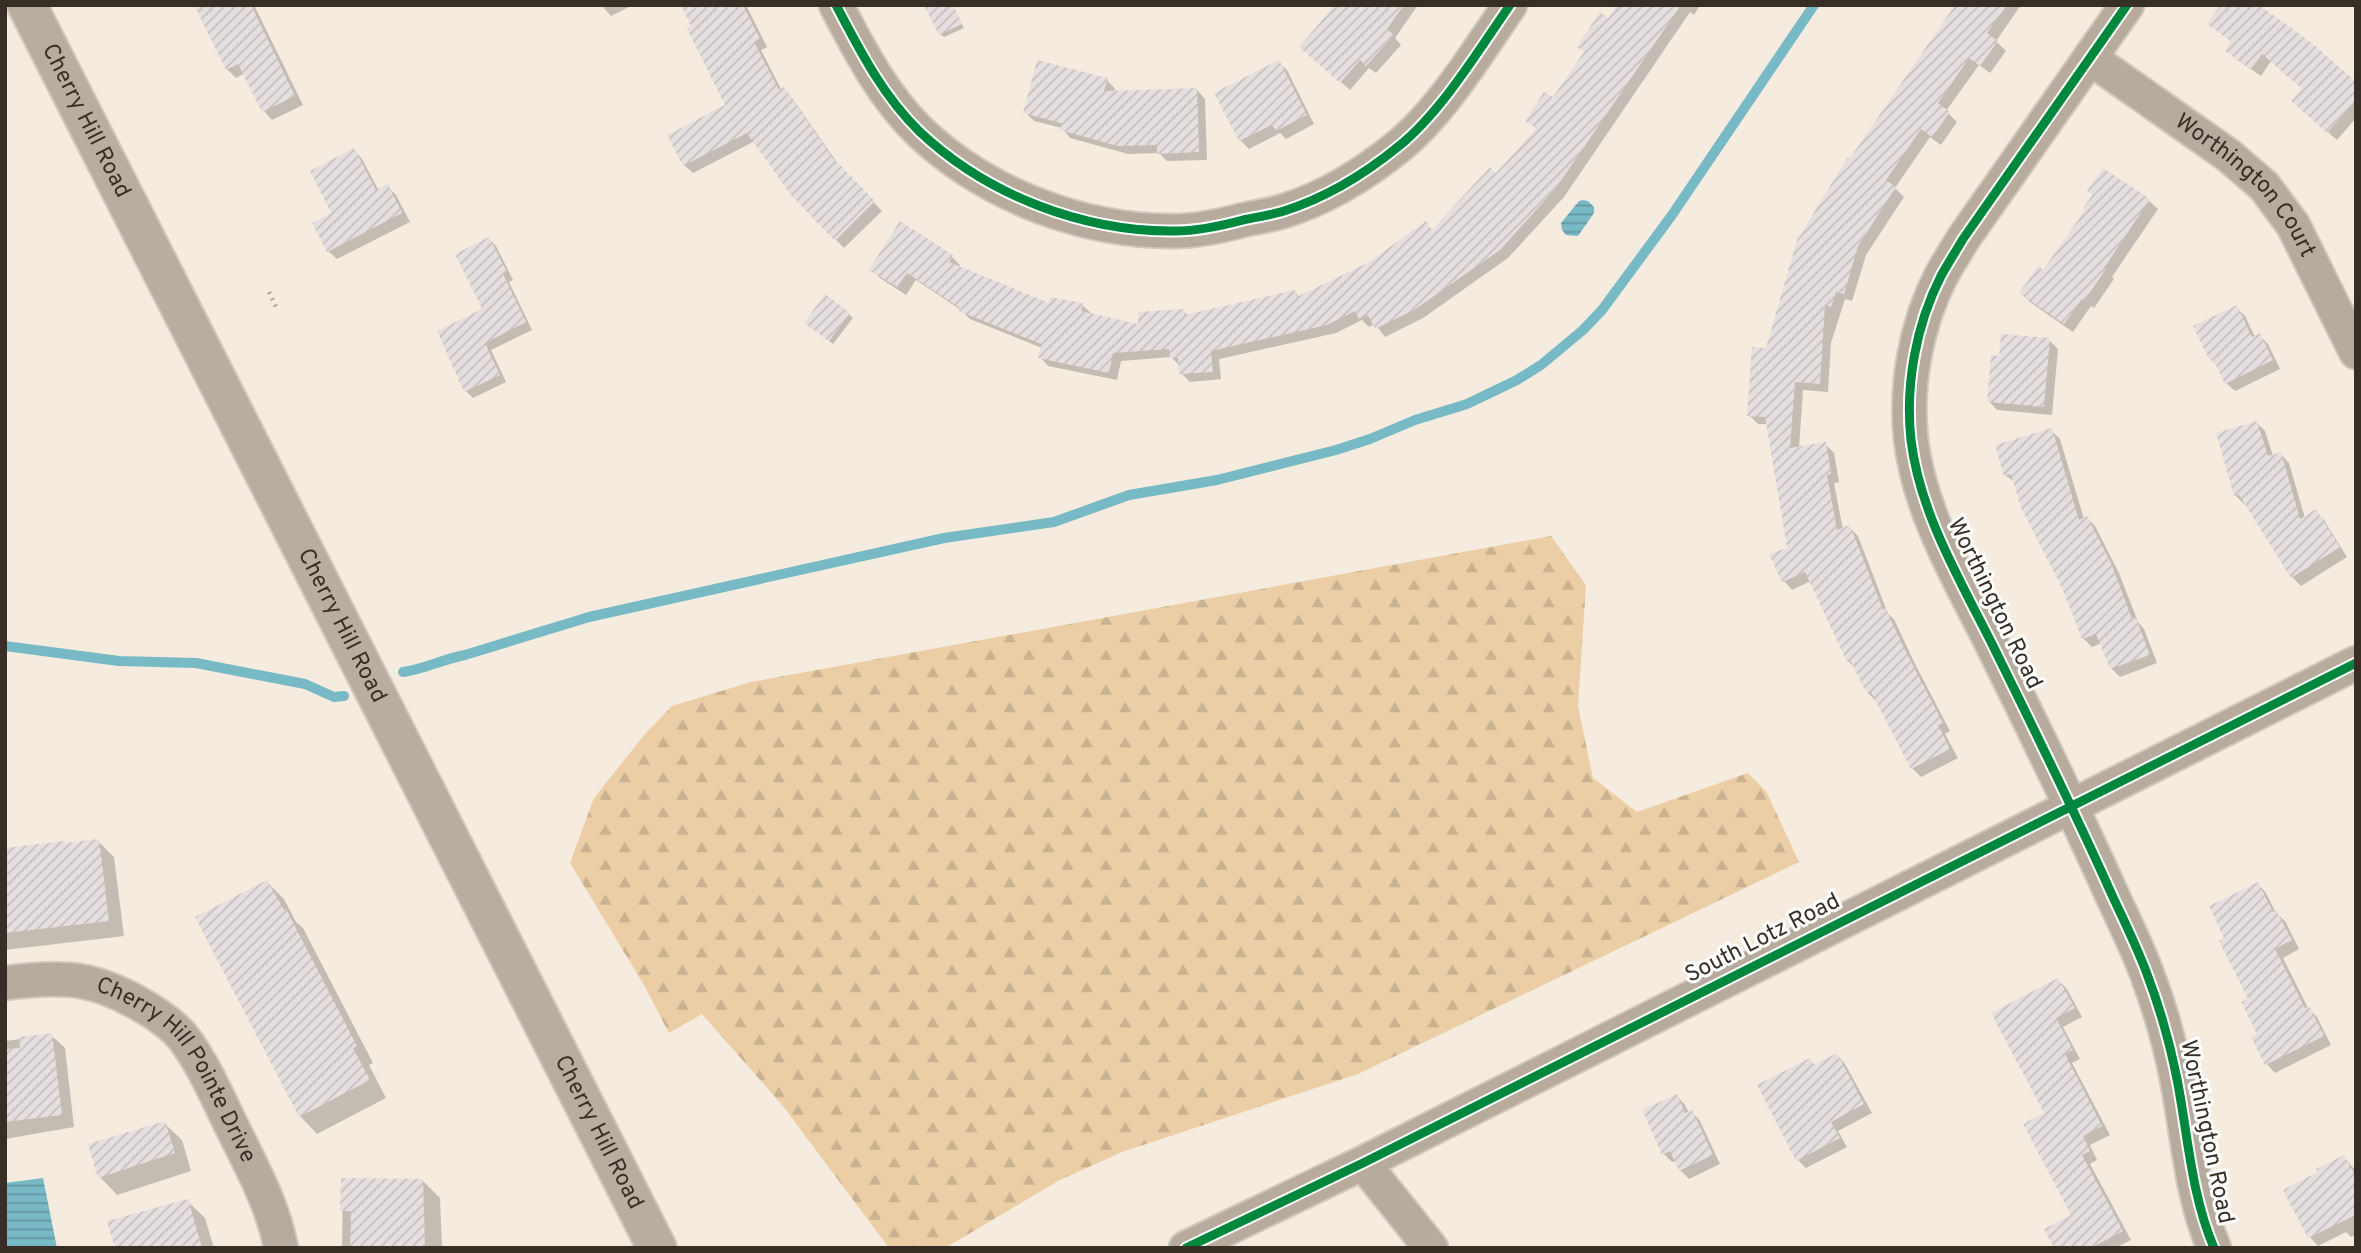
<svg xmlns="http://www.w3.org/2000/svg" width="2361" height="1253" font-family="Overpass,sans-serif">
	<defs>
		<pattern id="forest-firs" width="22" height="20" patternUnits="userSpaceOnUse" patternTransform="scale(1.75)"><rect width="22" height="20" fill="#ebcea6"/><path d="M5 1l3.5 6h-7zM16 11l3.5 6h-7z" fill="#cab18f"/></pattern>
		<pattern id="water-rules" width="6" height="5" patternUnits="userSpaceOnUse" patternTransform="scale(1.75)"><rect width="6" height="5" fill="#78b9c6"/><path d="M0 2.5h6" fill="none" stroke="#6397a1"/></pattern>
		<pattern id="building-hatch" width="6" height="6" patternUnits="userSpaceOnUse" patternTransform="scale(1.75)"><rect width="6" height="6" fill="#e5dfdf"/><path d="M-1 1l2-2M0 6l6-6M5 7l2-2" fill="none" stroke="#c5c0bf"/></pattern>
	</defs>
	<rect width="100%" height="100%" fill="#f5ecdf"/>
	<path fill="url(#forest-firs)" d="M1551,536L1586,585L1578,706L1593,778L1637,812L1748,773L1766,791L1799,862L1358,1074L1122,1152L1058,1181L945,1248H889L783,1106L702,1014L669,1033L644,985L570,863L594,798L645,734L672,706L751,682Z"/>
	<path fill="url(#water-rules)" d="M1583,200L1588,201L1594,207V213L1578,236L1566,235L1562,230L1561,223L1579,201Z
		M43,1178L57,1248H5V1183Z"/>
	<path fill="#0003" d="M195,5H254L303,105L272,120L264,111L245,73L236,78L227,69Z
		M601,5H633L611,16Z
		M683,5H746L767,47L761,50L782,91L783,89L792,98L841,168L882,211L844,248L792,194L755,141L693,173L684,165L728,106Z
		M932,5H953L964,28L944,37L940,34Z
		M1338,5H1418L1395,38L1401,45L1376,73L1369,68L1350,90L1310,55Z
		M1619,5H1700L1694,15L1690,12L1564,197L1508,258L1423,318L1385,337L1375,324L1369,327L1362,320L1336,333L1219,359L1221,379L1190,382L1181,373V367L1171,357L1121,361L1117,380L1048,366L1040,357L1042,348L970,319L961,310L916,280L906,295L880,278L872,269L952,257L960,265L958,268L1050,306L1082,305L1091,313L1090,315L1140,326L1183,311L1188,316L1295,292L1300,298L1433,231L1496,176L1538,130L1527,120L1553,99Z
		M1959,5H2021L1996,41L2006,51L1990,73L1979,65L1946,111L1957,122L1941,145L1930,137L1895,188L1904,197L1866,255L1852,301L1845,299L1831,343L1828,392L1803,390L1799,448L1825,444L1834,453L1839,482L1834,483L1843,530L1849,527L1858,536L1888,614L1894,619L1914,662L1950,731L1945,734L1958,758L1921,777L1912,768L1877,702L1868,693L1855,668L1848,661L1811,581L1792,590L1784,581L1789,549L1768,424H1758L1749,415L1767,349L1850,160Z
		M2210,24L2356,84V118L2337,140L2302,109L2304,90L2271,61L2261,76L2236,59L2227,50L2233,43Z
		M1278,62L1287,70L1314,124L1286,139L1280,133L1249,149L1240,140L1216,94Z
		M1107,80L1115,89L1114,92L1197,90L1205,99L1207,160L1167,161L1159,153L1128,154L1070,138L1062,128L1034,121L1025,112Z
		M354,150L362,159L379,191L387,186L396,195L410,222L337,259L328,251L334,214Z
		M2104,170L2149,201L2158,209L2112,277L2114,279L2094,308L2091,306L2073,332L2030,302L2021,293L2044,272L2087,210Z
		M489,239L496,246L513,280L509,282L532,330L491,350L506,382L473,398L466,391L485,310Z
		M2236,307L2245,316L2255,337L2259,335L2268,344L2280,369L2235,391L2226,383L2219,367L2211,359Z
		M849,314L853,318L833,344L810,326Z
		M2049,340L2058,349L2052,415L1997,410L1989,401L2001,358Z
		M2257,423L2265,431L2273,456L2281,454L2289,463L2305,518L2315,512L2324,520L2347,557L2301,586L2292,577L2246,503L2244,504L2235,495Z
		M2051,430L2060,439L2084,519L2087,518L2095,526L2119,573L2138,622L2144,629L2157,663L2120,677L2111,668L2102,643L2092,647L2083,638L2064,587L2016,483L2005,475Z
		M98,841L114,857L124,936L5,950V850Z
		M267,882L284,899L296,922L303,928L373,1063L369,1065L386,1098L317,1134L300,1116Z
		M2258,884L2266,893L2276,913L2285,921L2299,949L2283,958L2308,1008L2317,1017L2331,1045L2275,1073L2267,1064L2253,1037L2259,1034L2250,999L2227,939Z
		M2058,980L2067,989L2082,1017L2063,1027L2080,1059L2072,1063L2110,1135L2090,1145L2097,1160L2090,1164L2131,1240L2115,1248H2056L2074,1215L2046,1114Z
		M51,1035L65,1048L74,1127L5,1139V1041Z
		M1837,1055L1845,1064L1872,1113L1838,1131L1847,1147L1806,1168L1798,1160L1810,1060L1816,1066Z
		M1677,1096L1685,1105L1689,1113L1692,1112L1700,1121L1720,1164L1689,1179L1680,1170L1676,1161L1672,1162L1664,1154Z
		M164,1123L182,1140L191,1171L117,1195L100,1177Z
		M2344,1157L2356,1171V1235L2351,1237L2346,1232L2318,1246L2310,1237L2320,1173Z
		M343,1179L423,1181L440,1198L442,1248H342Z
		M187,1201L205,1218L214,1248H117Z"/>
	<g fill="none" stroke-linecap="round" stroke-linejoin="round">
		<path stroke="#78b9c6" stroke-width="10" d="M5,646L119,661L196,663L305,684L334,697L344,696
			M403,672C425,669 443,659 465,655L589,617L944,538L1054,522L1129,495L1217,480L1336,450L1370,439L1415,420L1467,404L1517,380L1541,365L1583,330L1602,310L1672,215L1814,5"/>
	</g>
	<path fill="url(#building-hatch)" d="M194,5H251L295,96L262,112L238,64L226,70Z
		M681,5H743L760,39L754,42L779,90L784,87L833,158L875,201L835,241L791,195L747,133L683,166L667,135L725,105L687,29L691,26Z
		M924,5H953L962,24L939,35Z
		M1335,5H1404L1387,29L1394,35L1366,66L1360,60L1340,83L1299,47Z
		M1617,5H1681L1556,188L1500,250L1414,310L1375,329L1368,315L1359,319L1355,311L1327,325L1211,351L1213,372L1179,374L1178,358H1170L1169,349L1113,353L1109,373L1038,358L1041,344L959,311L960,308L907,273L897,287L869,270L900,221L953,255L949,262L1049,303L1050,297L1083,303L1081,311L1138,324V312L1184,309V315L1295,290L1297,297L1369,262L1426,221L1432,230L1490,167L1496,173L1537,128L1525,121L1544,92L1553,97L1584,52L1577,47L1600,12L1608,18Z
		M1955,5H2007L1987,33L1998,41L1980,66L1969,58L1938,103L1950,112L1932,137L1921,129L1886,180L1896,187L1858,246L1844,294L1836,292L1831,307L1825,305L1820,384L1795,382L1790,448L1826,442L1831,474L1827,475L1837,530L1850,525L1883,610L1885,608L1906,652L1943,723L1938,725L1950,749L1911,769L1871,692L1867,694L1850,660L1847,662L1805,572L1782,582L1769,554L1787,548L1765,417L1747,416L1752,347L1766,348L1797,240L1848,157L1850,158Z
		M2220,5H2259L2312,43L2356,82V100L2327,133L2291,101L2302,89L2262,54L2251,69L2225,51L2231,41L2207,24Z
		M1037,60L1108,78L1104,91L1197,88L1199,152L1157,154V145L1118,146L1060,130L1061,123L1023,113Z
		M1279,60L1307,115L1276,131L1272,125L1239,141L1214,93Z
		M354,148L376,190L388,184L402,213L327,252L312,223L331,213L310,171Z
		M2103,168L2150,199L2104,268L2106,269L2084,301L2082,299L2064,324L2019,293L2038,266L2043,270L2085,210L2083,208L2092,195L2087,191Z
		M489,237L507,272L503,274L526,322L485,343L500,375L464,392L437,331L482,309L455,254Z
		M825,294L850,313L829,341L804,323Z
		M2237,305L2252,337L2260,333L2273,360L2225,384L2213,359L2210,361L2193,326Z
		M2001,334L2050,338L2044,407L1987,402L1991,355L1999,356Z
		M2257,421L2268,456L2281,452L2300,519L2316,509L2340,547L2291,578L2239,495L2234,496L2216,433Z
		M2052,428L2079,520L2087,516L2111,563L2132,619L2136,618L2150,655L2110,669L2096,634L2082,639L2062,588L2021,508L2011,474L2004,476L1995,445Z
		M99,839L109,921L5,933V848L64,841V843Z
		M267,880L284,910L286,909L357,1046L353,1048L370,1080L299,1117L195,917Z
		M2258,882L2273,912L2276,910L2292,940L2275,949L2305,1008L2309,1006L2324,1036L2265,1065L2251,1037L2257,1034L2241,1002L2248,999L2219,941L2224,938L2209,906Z
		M2058,978L2075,1008L2056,1018L2073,1050L2065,1054L2102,1126L2083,1136L2090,1151L2082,1155L2123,1231L2091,1248H2054L2044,1229L2071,1215L2023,1124L2044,1113L1991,1013Z
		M52,1033L62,1115L5,1122V1049L20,1048L19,1037Z
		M1837,1053L1864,1104L1831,1122L1840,1138L1796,1161L1757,1085L1810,1058L1813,1065Z
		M1677,1094L1685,1113L1692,1110L1713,1155L1679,1171L1670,1151L1662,1155L1642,1110Z
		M165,1121L175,1153L98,1178L88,1144Z
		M2344,1155L2356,1177V1215L2308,1238L2283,1190L2318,1172L2316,1169Z
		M341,1178L423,1179L425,1248H350L351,1211H340Z
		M188,1199L202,1248H115L107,1221Z"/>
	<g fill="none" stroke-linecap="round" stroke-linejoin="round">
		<defs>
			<g id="minor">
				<path d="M836,5C860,51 883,96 920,132C987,195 1083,232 1175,231C1199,231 1221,226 1243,220C1257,217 1271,215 1284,211C1325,198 1366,173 1399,146C1442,111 1478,51 1510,5"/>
				<path d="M2127,5L1963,239C1956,251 1948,263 1941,276C1916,325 1905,385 1911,440C1920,515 1962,583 1995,650C2035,731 2075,812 2112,895C2124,921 2137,947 2147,974C2160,1008 2170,1044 2177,1079C2188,1135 2191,1194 2214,1248"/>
				<path id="s1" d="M2090,58L2228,155L2264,186L2293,225L2356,352"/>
				<path id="s2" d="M5,983C65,975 96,977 148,1009C161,1017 176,1027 185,1040C205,1067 218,1099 233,1129C252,1168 273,1205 281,1248"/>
				<path d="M1363,1163L1431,1248"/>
				<path d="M1186,1248L1363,1163L2356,663"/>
			</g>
			<g id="major">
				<path id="s3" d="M27,5L657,1248"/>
			</g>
		</defs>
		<use href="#minor" stroke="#d1c9bf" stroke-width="37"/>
		<use href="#major" stroke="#d1c9bf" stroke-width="42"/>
		<path stroke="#b2a89d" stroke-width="4.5" stroke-dasharray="2 5" stroke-linecap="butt" d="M269,292L278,311"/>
		<use href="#minor" stroke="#b7ab9e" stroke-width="33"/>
		<use href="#major" stroke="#b9ad9f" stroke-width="38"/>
		<defs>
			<path id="cycleway" d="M836,5C860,51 883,96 920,132C987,195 1083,232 1175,231C1199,231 1221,226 1243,220C1257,217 1271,215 1284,211C1325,198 1366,173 1399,146C1442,111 1478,51 1510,5
				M2127,5L1963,239C1956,251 1948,263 1941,276C1916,325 1905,385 1911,440C1920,515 1962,583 1995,650C2035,731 2075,812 2112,895C2124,921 2137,947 2147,974C2160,1008 2170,1044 2177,1079C2188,1135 2191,1194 2214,1248
				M1186,1248L1363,1163L2356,663"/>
		</defs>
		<use href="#cycleway" stroke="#fff" stroke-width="13"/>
		<use href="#cycleway" stroke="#00873e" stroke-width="9"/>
	</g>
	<g text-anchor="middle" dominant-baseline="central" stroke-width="6" stroke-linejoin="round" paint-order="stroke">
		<g font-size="23" fill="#372f25" stroke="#fff">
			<text stroke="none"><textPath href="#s3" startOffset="130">Cherry Hill Road</textPath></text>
			<text stroke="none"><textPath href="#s1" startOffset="203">Worthington Court</textPath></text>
			<text transform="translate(1994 604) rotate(64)">Worthington Road</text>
			<text stroke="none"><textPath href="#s3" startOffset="696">Cherry Hill Road</textPath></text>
			<text transform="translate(1763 939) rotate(-27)">South Lotz Road</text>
			<text stroke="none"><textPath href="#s2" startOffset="214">Cherry Hill Pointe Drive</textPath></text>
			<text stroke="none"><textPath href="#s3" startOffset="1264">Cherry Hill Road</textPath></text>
			<text transform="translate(2206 1132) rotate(78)">Worthington Road</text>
		</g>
	</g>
	<rect width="2361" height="1253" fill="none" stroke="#372f25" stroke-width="14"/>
</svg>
